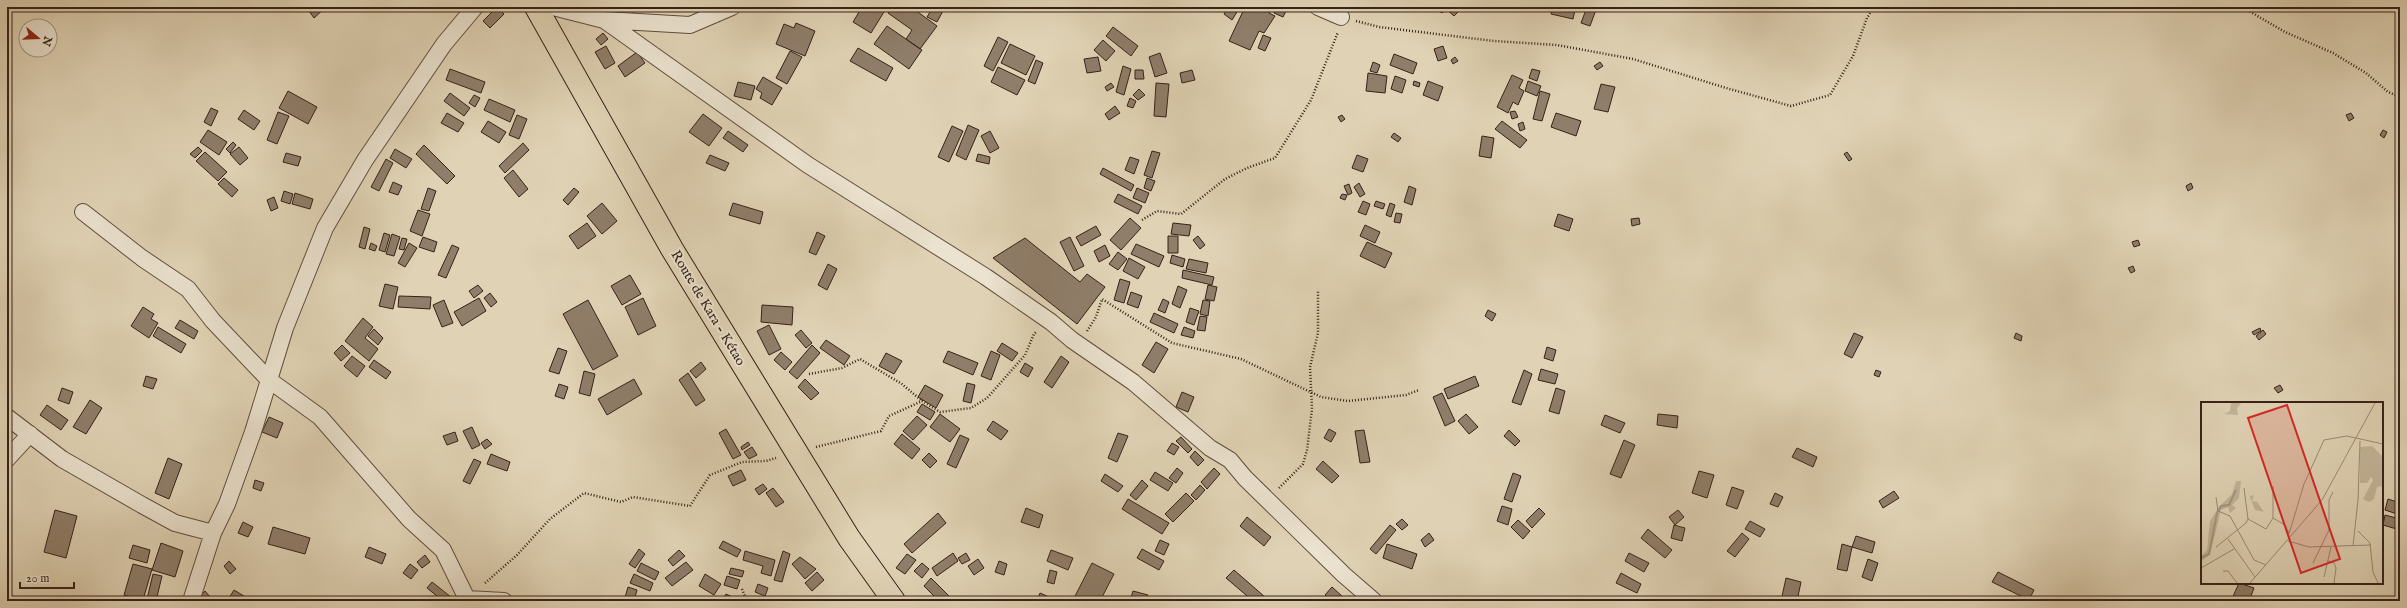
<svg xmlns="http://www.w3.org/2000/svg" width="2407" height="608" font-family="'IM FELL English',serif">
	<rect width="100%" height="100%" fill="#e0d3b5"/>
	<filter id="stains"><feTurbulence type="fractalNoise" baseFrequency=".005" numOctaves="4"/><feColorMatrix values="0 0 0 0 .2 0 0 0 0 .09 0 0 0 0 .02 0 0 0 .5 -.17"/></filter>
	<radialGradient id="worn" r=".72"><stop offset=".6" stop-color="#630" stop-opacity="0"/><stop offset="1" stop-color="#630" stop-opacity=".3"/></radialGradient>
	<path fill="#8f7e6a" stroke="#372218" d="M314,7H326L314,18L309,11Z
		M497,7L504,14L490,28L483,21Z
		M629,7H636L635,12L628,11Z
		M862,7H887L871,33L853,22Z
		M892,7H911L937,26L920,49L906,39L912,30L888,13Z
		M933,7H945L937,22L927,17Z
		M1228,7H1240L1232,20L1224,14Z
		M1245,7H1272L1269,13L1275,16L1264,33L1259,31L1250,50L1229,41Z
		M1276,7H1288L1283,17L1274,13Z
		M1434,7H1446L1442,13Z
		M1448,7H1463L1454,16L1446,9Z
		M1553,7L1575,10L1573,19L1551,14Z
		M1587,7H1597L1590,26L1581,23Z
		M796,23L815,31L805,56L776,44L784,24L794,28Z
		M887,26L922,50L909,69L874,44Z
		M1113,27L1138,46L1131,56L1106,36Z
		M603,33L608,39L601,45L596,39Z
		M1263,35L1271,38L1265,51L1258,48Z
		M998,37L1008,42L993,71L984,66Z
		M1103,40L1115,51L1106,61L1094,50Z
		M1010,44L1035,56L1026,75L1001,63Z
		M606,46L615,63L605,69L595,52Z
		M1443,46L1447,58L1438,61L1434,49Z
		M858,48L893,68L886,81L850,61Z
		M790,51L802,57L787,84L776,78Z
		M637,52L645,63L625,77L618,66Z
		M1160,53L1167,73L1155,77L1149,57Z
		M1394,54L1417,63L1413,74L1390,65Z
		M1098,57L1101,71L1087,73L1084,59Z
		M1455,57L1458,61L1453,64L1451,60Z
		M1036,60L1043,63L1035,84L1028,81Z
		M1373,62L1380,65L1377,73L1370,71Z
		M1600,62L1603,66L1597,70L1594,66Z
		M1123,66L1131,69L1124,95L1116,92Z
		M998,67L1025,80L1017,95L991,82Z
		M450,69L485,82L481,93L446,80Z
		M1532,69L1540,71L1537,81L1529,78Z
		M1135,70H1143L1144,79H1135Z
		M1192,70L1195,80L1182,83L1180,73Z
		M1368,73L1387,76L1385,93L1366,91Z
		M1512,75L1523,80L1519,88L1524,91L1518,105L1513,102L1508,113L1497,107Z
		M1395,76L1406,80L1402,93L1391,89Z
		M763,77L782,88L772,105L760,98L762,93L756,89Z
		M1414,81L1420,83L1419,87L1413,85Z
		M1428,81L1443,87L1438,101L1423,95Z
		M1528,81L1541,86L1537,96L1525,91Z
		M738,82L755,86L751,100L734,96Z
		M1111,83L1114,87L1107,91L1105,87Z
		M1156,83L1169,84L1166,117L1154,116Z
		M1601,84L1615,87L1608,112L1594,109Z
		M1139,89L1145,95L1138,100L1133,95Z
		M288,91L317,107L308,124L279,108Z
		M1540,91L1550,94L1542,121L1533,119Z
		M450,93L470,108L464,116L444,101Z
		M474,95L480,98L475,107L469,103Z
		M1130,98L1136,101L1133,108L1127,106Z
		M489,99L515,110L510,122L484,110Z
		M1115,106L1120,113L1109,120L1105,114Z
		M211,108L218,111L211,126L204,122Z
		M244,110L260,121L254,130L238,119Z
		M1515,111L1518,117L1512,119L1510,112Z
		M278,112L289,116L277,144L267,140Z
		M447,113L464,123L458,132L441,123Z
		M1556,113L1581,121L1576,136L1551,127Z
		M2351,113L2354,118L2349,121L2346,115Z
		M703,114L722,128L709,146L689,132Z
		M517,115L527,119L519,139L509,135Z
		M1342,115L1345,119L1341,122L1338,117Z
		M488,121L506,132L499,143L481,132Z
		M1502,121L1527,140L1520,148L1495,129Z
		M1523,122L1525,129L1520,131L1518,124Z
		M968,125L979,130L966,160L956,155Z
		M952,126L963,131L949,162L938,157Z
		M208,130L227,142L219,155L200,142Z
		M2383,130L2387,132L2384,138L2380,135Z
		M728,131L748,145L743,152L723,138Z
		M990,131L999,148L990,153L981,136Z
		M1394,133L1401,138L1398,142L1391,137Z
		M1482,136L1494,138L1491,158L1479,156Z
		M233,142L236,145L230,153L226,149Z
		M523,143L529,150L505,173L499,166Z
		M424,145L455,176L447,184L416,154Z
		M198,147L202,151L195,158L190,154Z
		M239,147L248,158L240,165L230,154Z
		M395,149L412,159L406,168L390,158Z
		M1152,151L1160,153L1152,178L1144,175Z
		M205,152L227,172L218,181L196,161Z
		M1847,152L1852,159L1849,161L1844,154Z
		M286,153L301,157L298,166L283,162Z
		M978,154L990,157L989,164L976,161Z
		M710,155L729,163L725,171L706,163Z
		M1357,155L1368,159L1363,172L1352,168Z
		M1130,157L1139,160L1134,174L1125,170Z
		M386,159L393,163L379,191L371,187Z
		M1103,168L1134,185L1131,191L1100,174Z
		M513,170L528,189L519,197L504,178Z
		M224,178L238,190L232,197L218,184Z
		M1147,178L1155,181L1151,191L1144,188Z
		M393,182L402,186L398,195L389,192Z
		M1359,183L1365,194L1360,197L1354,187Z
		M2191,183L2193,188L2188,191L2186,186Z
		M1349,184L1352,193L1348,195L1344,186Z
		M1409,186L1416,189L1412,205L1404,202Z
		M428,188L436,191L429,211L421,209Z
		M574,188L579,192L568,205L563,200Z
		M1137,188L1149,193L1145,203L1133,198Z
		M284,191L293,194L290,204L281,201Z
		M295,193L313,199L310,209L292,204Z
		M1118,194L1142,206L1138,214L1114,202Z
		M1342,194L1347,195L1345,200L1340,198Z
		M274,197L278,208L271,211L267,200Z
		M1363,201L1370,204L1366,215L1358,212Z
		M1376,201L1385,204L1383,209L1374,206Z
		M602,203L617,221L602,234L587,216Z
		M733,203L763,212L760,224L729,215Z
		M1390,203L1395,205L1391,217L1386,215Z
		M418,210L430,214L422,236L410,231Z
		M1396,213L1402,214L1400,223L1394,222Z
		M1558,214L1573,219L1569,231L1554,226Z
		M1130,218L1141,228L1121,250L1110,240Z
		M1639,218L1640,224L1632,226L1631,219Z
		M587,223L596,236L578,249L569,236Z
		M1173,223L1191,225L1189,236L1171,234Z
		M1365,225L1380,232L1375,243L1360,236Z
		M1096,226L1101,235L1081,246L1076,237Z
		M364,227L370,229L365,249L359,247Z
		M817,232L825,236L816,255L809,252Z
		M384,233L390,235L385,252L379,250Z
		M392,234L400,237L394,256L386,254Z
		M1168,236H1178V253H1168Z
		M1198,236L1205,245L1200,249L1193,240Z
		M423,237L437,242L434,252L419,247Z
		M1070,237L1084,266L1074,271L1060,242Z
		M402,238L407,239L404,250L399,249Z
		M1025,238L1080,282L1087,274L1105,287L1077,324L993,258Z
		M2138,240L2140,245L2134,247L2132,242Z
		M1367,242L1392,253L1385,268L1360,256Z
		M371,243L377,246L375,251L369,249Z
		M409,243L417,248L405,267L398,263Z
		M1136,244L1164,256L1159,267L1131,254Z
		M452,245L459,248L446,278L438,275Z
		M1105,245L1110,256L1099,262L1094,251Z
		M1118,252L1127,259L1118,270L1109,264Z
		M1172,255L1185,259L1183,267L1170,263Z
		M1129,258L1145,267L1138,279L1123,271Z
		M1189,259L1208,263L1206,273L1186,269Z
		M828,264L837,269L827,290L818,285Z
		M2133,266L2135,271L2131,273L2128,268Z
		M1183,270L1214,277L1212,285L1182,278Z
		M630,275L641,294L622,305L611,286Z
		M1120,279L1130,282L1124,303L1114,300Z
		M385,284L398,287L393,309L379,306Z
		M478,285L483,291L474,298L469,291Z
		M1208,285L1217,287L1214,301L1205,299Z
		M1178,286L1187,290L1180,308L1172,304Z
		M1131,292L1142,296L1138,308L1127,304Z
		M490,293L497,302L491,307L484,298Z
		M399,296L431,297L430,309L398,307Z
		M479,298L486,311L462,326L454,312Z
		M643,298L656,326L638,335L625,307Z
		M1163,299L1169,302L1165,313L1158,310Z
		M444,300L453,323L442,327L433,305Z
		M588,300L618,356L593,370L563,314Z
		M1203,300L1210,301L1208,316L1200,314Z
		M762,305L793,307L792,325L761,322Z
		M143,307L154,314L151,319L158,323L149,338L131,326Z
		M1190,308L1199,311L1194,325L1186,322Z
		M1488,310L1496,314L1492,321L1485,316Z
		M1154,313L1178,324L1174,333L1150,322Z
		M1200,316L1207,317L1205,331L1197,330Z
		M363,318L373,327L365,338L378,349L369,361L345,341Z
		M180,320L198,331L194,339L175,328Z
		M769,325L781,349L769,355L757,331Z
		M158,327L186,344L181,353L153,336Z
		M1184,327L1195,331L1193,338L1181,335Z
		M2260,328L2261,331L2254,335L2252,332Z
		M374,329L383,338L378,345L368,336Z
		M801,330L812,343L806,348L795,335Z
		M2263,330L2266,334L2259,340L2256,336Z
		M1854,333L1863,337L1852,358L1844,354Z
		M2016,333L2022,336L2021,341L2014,338Z
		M826,340L850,356L844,365L820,348Z
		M1156,342L1168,349L1154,373L1142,365Z
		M1002,343L1018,353L1012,361L997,351Z
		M342,345L350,353L341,361L334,353Z
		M812,345L820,353L797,379L789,372Z
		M1547,347L1556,350L1553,361L1544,358Z
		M558,348L567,351L559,374L549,371Z
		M948,351L978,363L973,375L943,362Z
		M991,351L1000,355L991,380L981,376Z
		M781,352L792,362L785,370L774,360Z
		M886,353L902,361L894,374L879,366Z
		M352,356L365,366L357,377L344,366Z
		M1061,356L1069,362L1052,388L1044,382Z
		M374,360L391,372L386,379L369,367Z
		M701,362L706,369L696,378L690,371Z
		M1025,363L1033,368L1028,377L1020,372Z
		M1541,369L1558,374L1555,384L1538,380Z
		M1524,370L1532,374L1521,405L1512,402Z
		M1876,370L1881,372L1879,377L1874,375Z
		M584,371L595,374L590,396L579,393Z
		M688,373L705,400L696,406L679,380Z
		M146,376L157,379L153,389L143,386Z
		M1475,376L1479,386L1448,399L1444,389Z
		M634,379L642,394L607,415L598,399Z
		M805,379L819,393L811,400L798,387Z
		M967,383L975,385L971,403L963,401Z
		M559,384L568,387L564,399L555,396Z
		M925,385L943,395L936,408L918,397Z
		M2280,385L2283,390L2278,393L2274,388Z
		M62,388L73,392L69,404L58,400Z
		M1556,388L1565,391L1559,414L1549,411Z
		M1182,392L1194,397L1188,412L1176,407Z
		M1442,393L1455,421L1445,426L1433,397Z
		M90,400L102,408L86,434L73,427Z
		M922,404L935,412L930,420L917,412Z
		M47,405L68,420L61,430L40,415Z
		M940,414L960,429L950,442L930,427Z
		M1466,414L1478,427L1469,434L1458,421Z
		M1658,414L1678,416L1677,428L1657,425Z
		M1605,415L1625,423L1620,433L1601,425Z
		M917,416L927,425L913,440L903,431Z
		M269,417L283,423L277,438L262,432Z
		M993,421L1008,431L1001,440L987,430Z
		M472,427L480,445L472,449L463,431Z
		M726,429L741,455L733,459L719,433Z
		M1329,429L1336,433L1331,442L1324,438Z
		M1364,430L1370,462L1360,463L1355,431Z
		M1509,430L1520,441L1515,446L1504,436Z
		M455,432L458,441L447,445L443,436Z
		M1118,433L1128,436L1117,462L1108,458Z
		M902,434L920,449L912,459L894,444Z
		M960,435L969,439L956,468L947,464Z
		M1181,437L1192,449L1188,453L1176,441Z
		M487,439L492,444L485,449L481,443Z
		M1624,440L1635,445L1621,478L1610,474Z
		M748,442L750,445L742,450L741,447Z
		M1172,443L1179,447L1174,455L1167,451Z
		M752,447L757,455L749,459L744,452Z
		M1797,448L1817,457L1813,467L1792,457Z
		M1195,451L1204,460L1198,466L1190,457Z
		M929,453L937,461L930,468L922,460Z
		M491,454L510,462L507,471L487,464Z
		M168,458L182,464L169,499L155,493Z
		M474,459L481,462L470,484L463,481Z
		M1323,461L1339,476L1332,483L1316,469Z
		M1177,468L1183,473L1176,483L1169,478Z
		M1214,468L1220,474L1207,489L1201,482Z
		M741,470L746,480L733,486L728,476Z
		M1699,471L1714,475L1707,498L1692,493Z
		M1155,472L1173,483L1168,491L1150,480Z
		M1513,473L1521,476L1512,502L1504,499Z
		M1105,474L1123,486L1118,492L1101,481Z
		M255,480L264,483L261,491L253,488Z
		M1142,480L1148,486L1136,500L1130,495Z
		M763,484L767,489L759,495L755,489Z
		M1200,485L1205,490L1196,500L1191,495Z
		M1732,487L1744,491L1737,509L1726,505Z
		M773,488L784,502L776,507L766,493Z
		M1894,491L1899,498L1883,508L1879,501Z
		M1186,493L1194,501L1173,522L1165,514Z
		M1775,493L1783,497L1778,507L1770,504Z
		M1128,499L1169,523L1162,534L1122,509Z
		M2388,499L2400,503V515L2385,510Z
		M1502,506L1512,509L1508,525L1497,521Z
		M1026,508L1043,515L1039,528L1021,522Z
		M1539,508L1545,514L1532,528L1526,521Z
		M55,510L77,516L66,558L44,552Z
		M1678,510L1684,517L1675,525L1669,517Z
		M938,513L946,523L912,553L904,544Z
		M2385,515L2400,519V530L2383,525Z
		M1247,517L1271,537L1264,546L1240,526Z
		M1402,519L1408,525L1402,530L1396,524Z
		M1518,520L1530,531L1523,539L1511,527Z
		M1750,521L1765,529L1760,537L1745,529Z
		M243,522L253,527L248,537L238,533Z
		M1390,525L1396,530L1376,554L1370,549Z
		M1674,525L1685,528L1682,541L1671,538Z
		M273,527L310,538L305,554L268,544Z
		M1648,529L1672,550L1665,558L1641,538Z
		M1429,533L1434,540L1425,547L1421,540Z
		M1742,533L1749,539L1735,557L1727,551Z
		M1856,536L1875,542L1872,553L1852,547Z
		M1160,540L1169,544L1164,555L1155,551Z
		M723,541L741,550L737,557L719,548Z
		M161,543L183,551L175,577L152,570Z
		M1387,544L1417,554L1412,569L1383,558Z
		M1842,544L1852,547L1847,571L1837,569Z
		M133,545L150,550L147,563L129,558Z
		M369,547L386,554L382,564L365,557Z
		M639,549L645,554L635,568L629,564Z
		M1142,549L1164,561L1159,570L1137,558Z
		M679,550L685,556L673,566L668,560Z
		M1051,550L1073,558L1068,570L1047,561Z
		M745,551L775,560L771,576L761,573L763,566L743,560Z
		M783,551L790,554L782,582L774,580Z
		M953,553L958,561L937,576L932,568Z
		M966,553L970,560L962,564L958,558Z
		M1629,553L1649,563L1644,572L1625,561Z
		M907,554L916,560L905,574L896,568Z
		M425,555L430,562L422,568L417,562Z
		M800,557L816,569L805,579L792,564Z
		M978,559L984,568L974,575L968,566Z
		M1868,559L1878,563L1872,581L1862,577Z
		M229,561L236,569L230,574L224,566Z
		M999,561L1007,564L1004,575L995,572Z
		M686,562L693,570L672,586L665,578Z
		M641,563L659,572L655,580L637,571Z
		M922,563L929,569L922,578L914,571Z
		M1092,563L1114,574L1100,601H1075L1073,600Z
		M133,564L152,569L143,600L124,595Z
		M410,564L418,570L411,579L403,573Z
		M731,568L744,571L742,577L729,574Z
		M1050,570L1057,572L1054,584L1047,582Z
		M1234,570L1265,597L1261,601H1253L1226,578Z
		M817,572L824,580L812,591L805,583Z
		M1998,572L2034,590L2029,600L1992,582Z
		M1621,573L1641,584L1637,593L1616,583Z
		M153,574L162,576L156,601L147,599Z
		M634,574L653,583L650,591L630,583Z
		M705,574L721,584L714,595L699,586Z
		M727,576L740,580L737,589L724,585Z
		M931,578L949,596L944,601H939L924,586Z
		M1786,578L1801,582L1797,601H1781Z
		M432,582L451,597L448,601H443L427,588Z
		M2239,583L2254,588L2249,601H2231Z
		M758,584L768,588L765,596L755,592Z
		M628,587L637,590L634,601H624Z
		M1332,587L1343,597L1339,601H1331L1325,595Z
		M234,590L252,601H227Z
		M205,591L211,598L208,601H203L199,597Z
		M1133,591L1148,595L1147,601H1130Z
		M1040,593L1058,601H1037Z
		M726,594L741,601H722Z"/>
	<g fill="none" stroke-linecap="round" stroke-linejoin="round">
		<defs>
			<path id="minor" d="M553,7L604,20L690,25L732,7
				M1318,7L1341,17
				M604,20L808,165L986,277L1051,322L1072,340L1133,382L1210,448L1230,460L1245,478L1344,575L1374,601
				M83,212L142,258L188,289L213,321L269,380L320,417L409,519L443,550L467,599L504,601
				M7,417L62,459L142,505L175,523L213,533
				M7,459L30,434
				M191,601L213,533L227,504L253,432L285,328L325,228L365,160L444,44L475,7"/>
			<path id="primary" d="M536,7L672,249L849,538L894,601"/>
		</defs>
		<use href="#minor" stroke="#614e3f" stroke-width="18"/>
		<use href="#primary" stroke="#372218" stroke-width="24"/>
		<path stroke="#372218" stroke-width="2.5" stroke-dasharray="1 2" stroke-linecap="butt" d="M2242,7L2285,32L2333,53L2366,73L2388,92L2400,97
			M1356,21L1379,27L1494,41L1557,45L1633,59L1726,88L1791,106L1830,95L1853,56L1867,18L1874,7
			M1142,220L1157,211L1181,214L1225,179L1247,168L1275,158L1311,100L1338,32
			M1087,331L1096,317L1102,299L1172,343L1241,359L1321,397L1348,401L1406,395L1419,390
			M809,374L842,368L860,359L902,384L922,401
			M816,447L881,431L889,416L922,401L940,412L971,408L987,398L1025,355L1034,334L1037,331
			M1279,488L1303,464L1307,450L1312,409L1310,367L1318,333V291
			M485,583L517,555L550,519L584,493L621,502L633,497L690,506L710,475L742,462L766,461L776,458
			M742,589L747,601"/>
		<use href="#minor" stroke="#ebe2cf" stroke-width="16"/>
		<use href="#primary" stroke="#e0d3b5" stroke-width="22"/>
	</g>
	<g text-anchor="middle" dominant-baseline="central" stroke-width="4" stroke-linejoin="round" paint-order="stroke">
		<g font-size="14" fill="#372218" stroke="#ebe2cf">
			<text transform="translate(708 308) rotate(59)">Route de Kara - Kétao</text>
		</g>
	</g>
	<g transform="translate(2201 402)">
		<rect width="182" height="182" fill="#e0d3b5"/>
		<path d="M30,1H40L36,7L37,13L23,12L29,9ZM171,44L182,55V84L176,85L173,97L168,100L162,97L172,78L170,75L166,81H159V45ZM35,79H40L38,96L31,103L35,106L29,111L27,105L20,108L9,153L0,159V154L6,148L9,119L18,105L31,92ZM46,87L49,94L53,93L51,99L56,100L63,110L54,108Z" fill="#c3b59a"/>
		<path fill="none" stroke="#a79780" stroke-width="2" d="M0,156L8,152L16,111L20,104L28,103L35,88"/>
		<path fill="none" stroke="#9c8c76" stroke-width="1" d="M72,84V116M15,95L17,109L29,114L53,158L65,163M72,116L84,123L88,131M47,117L65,127L72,116M157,129L169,141L172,170L177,181M88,132L103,82L123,38L146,34L182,42M27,137L54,175M87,139L108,145L170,143M152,144L157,98L159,39M15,145L45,121L47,117L43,86M127,159L133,161L135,166L133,181M112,161L128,128V98L132,90M0,166L33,147M22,169H27L36,181M123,175L130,145M49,181L121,98L174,1"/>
		<path fill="#d62828" fill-opacity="0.15" stroke="#d62828" stroke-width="2" d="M86,3L139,157L100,171L47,16Z"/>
		<rect width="182" height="182" fill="none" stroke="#372218" stroke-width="2"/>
	</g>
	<rect width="2407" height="608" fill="none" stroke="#e0d3b5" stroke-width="24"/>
	<rect x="8" y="8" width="2391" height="592" fill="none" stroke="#372218" stroke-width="2"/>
	<rect x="12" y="12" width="2383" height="584" fill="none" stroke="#372218"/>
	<g transform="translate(38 38) rotate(109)"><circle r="19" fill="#ebe2cf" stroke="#a39586"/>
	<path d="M0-3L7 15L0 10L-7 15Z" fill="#8f2418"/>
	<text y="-6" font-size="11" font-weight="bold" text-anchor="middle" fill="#372218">N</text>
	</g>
	<path d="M20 582v6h54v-6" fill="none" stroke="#372218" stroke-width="2"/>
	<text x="26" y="582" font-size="12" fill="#372218" stroke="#ebe2cf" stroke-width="3" paint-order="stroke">20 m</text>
	<rect width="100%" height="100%" filter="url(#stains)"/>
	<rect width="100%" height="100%" fill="url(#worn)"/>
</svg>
